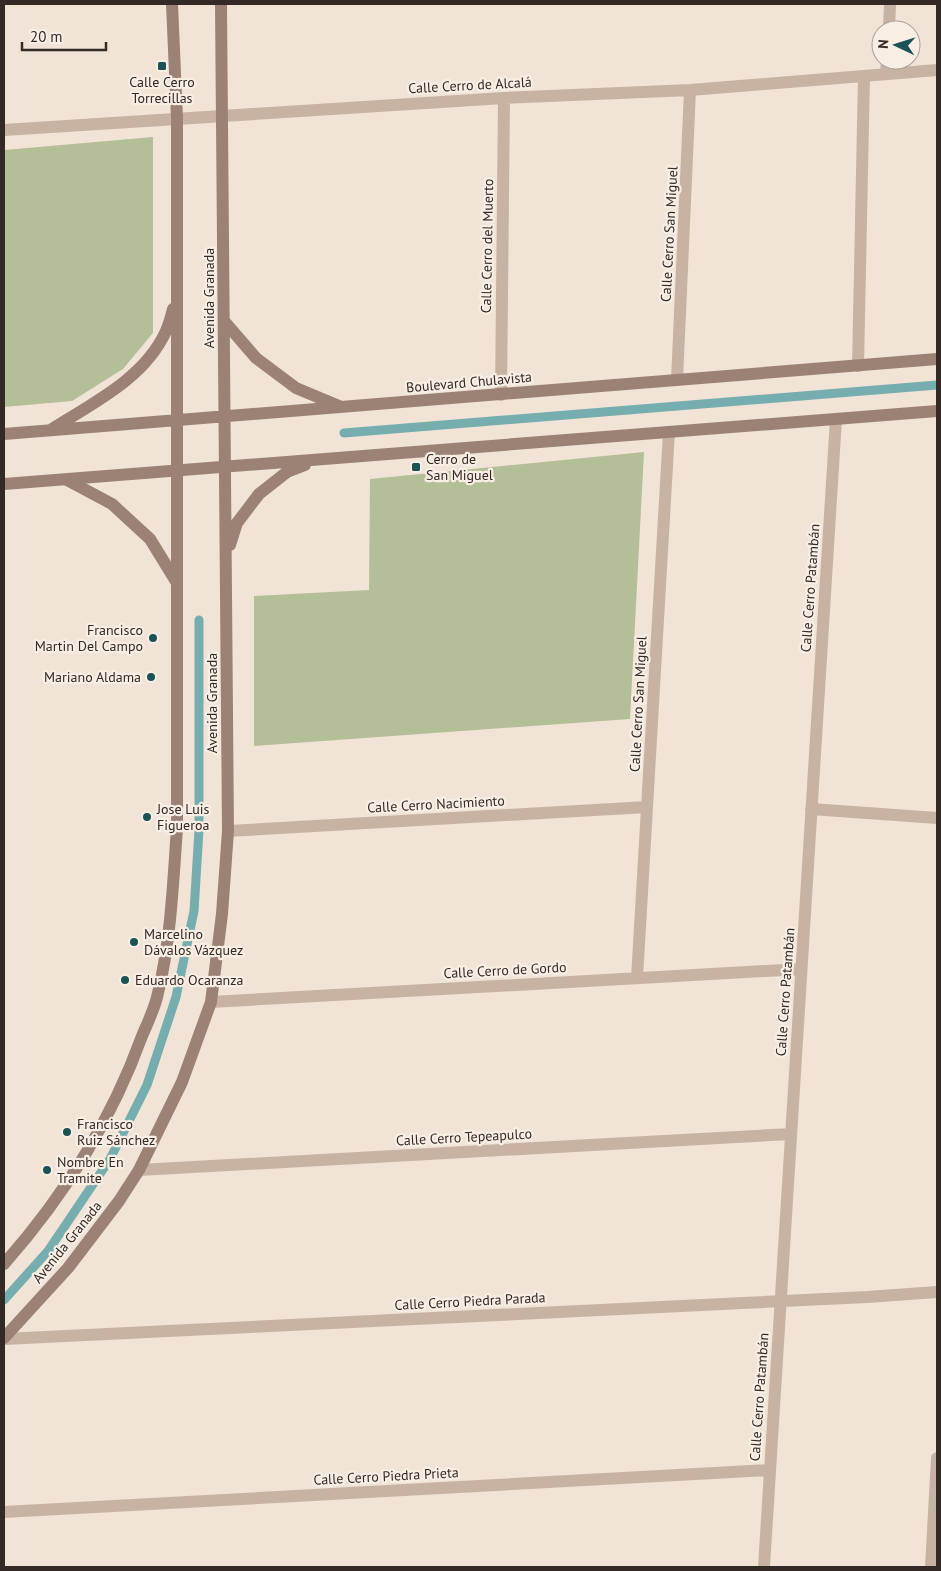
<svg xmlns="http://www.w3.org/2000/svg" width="941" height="1571" font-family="'PT Sans',sans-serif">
	<rect width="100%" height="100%" fill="#f1e4d7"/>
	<path fill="#b3bf97" d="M153,137V333L123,369L72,401L4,407V150Z
		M644,452L630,719L254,746V596L369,590L370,479Z"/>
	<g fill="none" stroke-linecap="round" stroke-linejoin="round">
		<path stroke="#76adae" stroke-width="9" d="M344,433L937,385
			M4,1300L48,1251L110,1159L147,1085L176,997L194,911L199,830V620"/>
		<path stroke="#c8b3a3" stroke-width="12" d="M889,30L890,4
			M886,74L887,60
			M4,130L504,98L690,90L937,70
			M858,366L864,76
			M677,380L690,90
			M501,395L504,98
			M811,809L937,818
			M228,831L647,807
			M637,978L669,432
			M211,1002L801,969
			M139,1170L791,1134
			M4,1339L867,1297L937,1292
			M4,1512L770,1470
			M764,1567L836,419
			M931,1567L937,1458"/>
		<path stroke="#9c8275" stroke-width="12" d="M224,321L256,358L296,388L339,406
			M52,429C93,403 145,378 166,331C169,324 171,317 173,309
			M4,434L937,359
			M67,480L112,504L150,539L177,583
			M4,484L937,411
			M230,545L237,523L259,494L287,472L305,465
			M4,1264C65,1195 111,1122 142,1036C148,1022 155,1008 158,993C171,939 173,883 177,828V119L172,4
			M4,1338L68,1268L119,1201L139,1170L182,1082L211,1002L222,914L228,831L221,4"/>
	</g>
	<g fill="#1b5255" stroke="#f9eee3" stroke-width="2">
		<rect x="157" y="61" width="10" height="10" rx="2.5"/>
		<rect x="411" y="462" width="10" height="10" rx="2.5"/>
		<circle cx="153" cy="638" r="5"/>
		<circle cx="151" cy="677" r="5"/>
		<circle cx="147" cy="817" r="5"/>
		<circle cx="134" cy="942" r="5"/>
		<circle cx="125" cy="980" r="5"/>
		<circle cx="67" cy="1132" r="5"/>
		<circle cx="47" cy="1170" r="5"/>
	</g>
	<g text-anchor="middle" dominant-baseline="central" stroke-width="4.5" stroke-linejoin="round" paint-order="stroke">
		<g font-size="14" fill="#332925" stroke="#f9eee3" text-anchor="start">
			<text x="162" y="82" text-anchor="middle">Calle Cerro<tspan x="162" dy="16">Torrecillas</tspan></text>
			<text x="426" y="459">Cerro de<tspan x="426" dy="16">San Miguel</tspan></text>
			<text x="143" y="630" text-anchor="end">Francisco<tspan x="143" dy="16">Martin Del Campo</tspan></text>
			<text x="141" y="677" text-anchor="end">Mariano Aldama</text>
			<text x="157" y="809">Jose Luis<tspan x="157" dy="16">Figueroa</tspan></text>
			<text x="144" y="934">Marcelino<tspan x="144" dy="16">Dávalos Vázquez</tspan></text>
			<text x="135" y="980">Eduardo Ocaranza</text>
			<text x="77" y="1124">Francisco<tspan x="77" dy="16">Ruiz Sánchez</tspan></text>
			<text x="57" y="1162">Nombre En<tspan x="57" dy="16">Tramite</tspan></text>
		</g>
		<g font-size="14" fill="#332925" stroke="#f9eee3">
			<text transform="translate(470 85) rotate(-3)">Calle Cerro de Alcalá</text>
			<text transform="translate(669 234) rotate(-87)">Calle Cerro San Miguel</text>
			<text transform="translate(487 246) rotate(-89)">Calle Cerro del Muerto</text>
			<text transform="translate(209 298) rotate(-90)">Avenida Granada</text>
			<text transform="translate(469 382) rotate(-5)">Boulevard Chulavista</text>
			<text transform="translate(810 588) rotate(-86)">Calle Cerro Patambán</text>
			<text transform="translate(212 703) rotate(-90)">Avenida Granada</text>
			<text transform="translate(638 704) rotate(-87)">Calle Cerro San Miguel</text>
			<text transform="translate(436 804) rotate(-3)">Calle Cerro Nacimiento</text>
			<text transform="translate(505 970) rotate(-3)">Calle Cerro de Gordo</text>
			<text transform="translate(785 992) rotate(-86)">Calle Cerro Patambán</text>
			<text transform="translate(464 1137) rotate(-3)">Calle Cerro Tepeapulco</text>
			<text transform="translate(67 1242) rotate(-51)">Avenida Granada</text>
			<text transform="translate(470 1301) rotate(-3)">Calle Cerro Piedra Parada</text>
			<text transform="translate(759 1397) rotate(-86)">Calle Cerro Patambán</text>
			<text transform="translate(386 1476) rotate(-3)">Calle Cerro Piedra Prieta</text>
		</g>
	</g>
	<rect width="941" height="1571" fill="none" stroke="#332925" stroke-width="10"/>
	<g transform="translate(896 45) rotate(274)"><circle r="24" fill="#f9eee3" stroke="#aa9f97"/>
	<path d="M0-4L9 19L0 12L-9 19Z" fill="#1b5255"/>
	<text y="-8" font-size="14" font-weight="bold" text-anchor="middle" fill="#332925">N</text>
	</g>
	<path d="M22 42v8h84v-8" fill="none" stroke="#332925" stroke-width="2.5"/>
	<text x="30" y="42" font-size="15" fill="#332925" stroke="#f9eee3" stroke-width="4" paint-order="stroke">20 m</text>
</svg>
